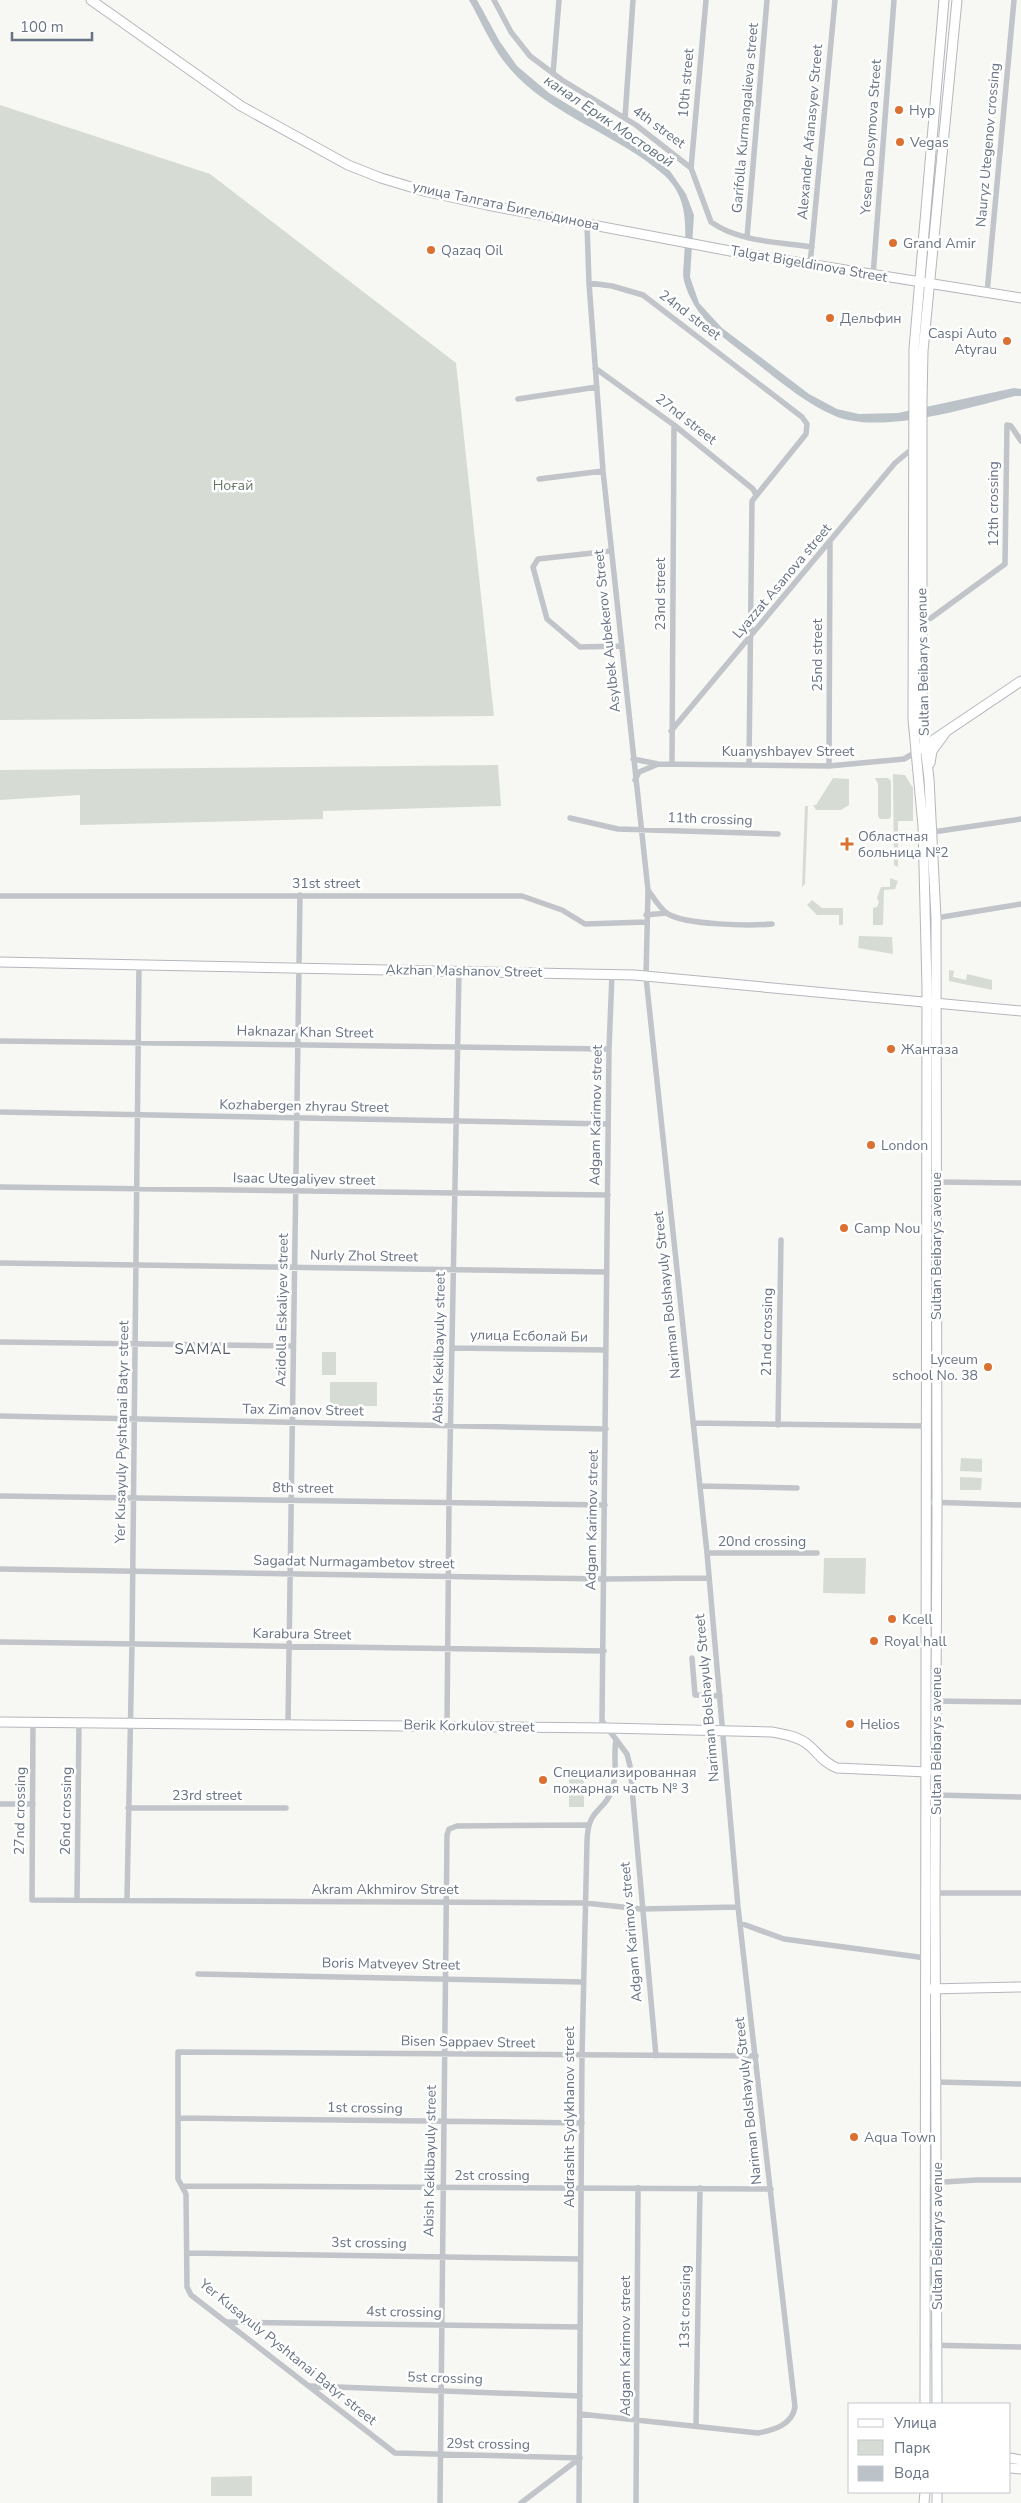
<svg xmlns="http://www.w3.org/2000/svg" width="1021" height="2503" font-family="'Nunito Sans',sans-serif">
	<rect width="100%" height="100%" fill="#f7f7f4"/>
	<path fill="#d6dcd4" d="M0,105L210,174L456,363L494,716L0,720Z
		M498,765L501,806L323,811V819L80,825V795L0,800V770Z
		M893,774L905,775L913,788V821H898V867L894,865Z
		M833,778L849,779V805L841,810H816L813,805H816Z
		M875,778H888L891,781V817L889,819H880L878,816V784Z
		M805,806H808L805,884L802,887Z
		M890,878L898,881L895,889L884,890L883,925H873V908L877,907L879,902L877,898L881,887H890Z
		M812,900L822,908H843V925H839V915H817L807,905Z
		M859,936L892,937L893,954L858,948Z
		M949,970L954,971L953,977L966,980L967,974L992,980V990L949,981Z
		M322,1352H336V1375H322Z
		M330,1382H377V1406H330Z
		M961,1458L982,1459V1472L960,1471Z
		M960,1477L982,1478L981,1490H960Z
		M824,1558H866L865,1594L823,1593Z
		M569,1776H584V1807H569Z
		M252,2476V2496H211V2477Z"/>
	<path fill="#bbc3c9" d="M469,0H477L500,42L517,66L549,93L638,147L670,171L686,194L694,215L690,277L699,303L722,328L809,394L837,409L859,414L898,413L1014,388L1021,389V396H1015C968,408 877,436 833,415C802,401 776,378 750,358C721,336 694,317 684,281C682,274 684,265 684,258C686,227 689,198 664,175C620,136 549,114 511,70C493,50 482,23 469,0Z"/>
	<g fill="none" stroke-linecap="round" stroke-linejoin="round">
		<defs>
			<path id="secondary" d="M920,749L1021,681
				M0,962L634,975L1021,1011
				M0,1722L607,1728L772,1732C783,1734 796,1736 806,1743C819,1753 821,1761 837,1768L927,1772
				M929,1989L1021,1987
				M1010,2458L1021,2460
				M1010,2468L1021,2469"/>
			<path id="primary" d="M91,0L241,106L348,165L381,178L424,191L487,205L746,254L1021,298
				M930,763L932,751L945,733
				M925,2404L927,988L923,826L913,719L914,349L944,0
				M937,2404L935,1893L937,1512L936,918L929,779L922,721V401L923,351L957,0
				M924,2503L925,2492
				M937,2503V2492"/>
		</defs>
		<use href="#secondary" stroke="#b3b7bd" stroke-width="11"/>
		<use href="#primary" stroke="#b4b7bc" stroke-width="11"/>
		<path stroke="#c1c4c8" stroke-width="5.5" d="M494,0L511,32L530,56L562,80L636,125L691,168L711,222C739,242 779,242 812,247
			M553,74L559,0
			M625,118L633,0
			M691,168L706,0
			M587,224L589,283L612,286L643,295L802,417L807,424L806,434L752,501L749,764
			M747,237L767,0
			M810,265L835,0
			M873,276L894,0
			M987,293L1014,0
			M595,368L674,425L753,489L756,495
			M518,399L597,387
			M539,479L603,471
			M611,551L538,559L533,567L547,619L580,647L621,646
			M921,621L931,618L1005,564L1007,425L1011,426L1021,441
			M671,731L895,463L913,448
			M633,759L658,764L829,766L904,759L916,752
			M672,763L674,425
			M829,766L830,543
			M635,780L639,772L656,765
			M570,818L618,829L778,834
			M933,832L1021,819
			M648,890C653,897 660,909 668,914C687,925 749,926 772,924
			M0,896H522L562,910L585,924L646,922
			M646,915L666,913
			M936,918L1021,904
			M612,974L609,1049L602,1721L627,1754L630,1766L656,2056
			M0,1041L609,1049
			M0,1112L608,1124
			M935,1182L1021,1183
			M0,1187L608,1195
			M0,1263L607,1272
			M0,1342L293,1346
			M452,1348L606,1350
			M0,1416L606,1429
			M693,1423L927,1426
			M778,1425L781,1240
			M700,1486L797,1488
			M0,1496L605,1505
			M927,1502L1021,1505
			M707,1553H817
			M0,1569L604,1579L707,1578
			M0,1642L604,1651
			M692,1658L695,1695L720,1696
			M926,1701L1021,1702
			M33,1722L32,1900L585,1903L641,1909L738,1907
			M288,1724L300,895
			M447,1726L449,1503L459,971
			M935,1795L1021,1797
			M0,1804H33
			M128,1808H286
			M935,1893H1021
			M77,1899L79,1722
			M127,1900L132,1644L139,964
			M740,1923L784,1939L926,1958
			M198,1974L583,1982
			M937,2082L1021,2084
			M179,2118L582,2123
			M926,2183L977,2180H1021
			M183,2186L771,2189
			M188,2253L580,2259
			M227,2322L580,2327
			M926,2345L1021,2347
			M310,2386L580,2396
			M580,2414L758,2433C774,2430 792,2425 795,2407L738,1907L707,1553L646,977L648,890L603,471L589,283
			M696,2426L700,2188
			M580,2458L395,2453L191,2295L187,2287L186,2194L178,2179V2052L756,2056
			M440,2503L447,1835L449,1829L457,1826L587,1825
			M521,2503L580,2458
			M579,2503L582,2055L587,1841C588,1807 604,1813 612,1790C618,1775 613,1756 616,1740
			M636,2503L638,2188"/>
		<use href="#secondary" stroke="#fff" stroke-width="9"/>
		<use href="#primary" stroke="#fff" stroke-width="9"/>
	</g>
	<g fill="#db7131" stroke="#fff" stroke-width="2">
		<circle cx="899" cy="110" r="5"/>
		<circle cx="900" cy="142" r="5"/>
		<circle cx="893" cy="243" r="5"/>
		<circle cx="431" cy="250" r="5"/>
		<circle cx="830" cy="318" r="5"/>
		<circle cx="1007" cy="341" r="5"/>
		<path d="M844.5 836.5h5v5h5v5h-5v5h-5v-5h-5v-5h5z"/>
		<circle cx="891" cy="1049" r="5"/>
		<circle cx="871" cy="1145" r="5"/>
		<circle cx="844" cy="1228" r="5"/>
		<circle cx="988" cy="1367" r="5"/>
		<circle cx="892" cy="1619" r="5"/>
		<circle cx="874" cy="1641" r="5"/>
		<circle cx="850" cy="1724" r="5"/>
		<circle cx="543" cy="1780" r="5"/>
		<circle cx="854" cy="2137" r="5"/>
	</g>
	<g text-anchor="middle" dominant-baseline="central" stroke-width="5" stroke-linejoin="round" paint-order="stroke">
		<g font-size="14" fill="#687384" stroke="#fff">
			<text transform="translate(686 83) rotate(-85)">10th street</text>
			<text transform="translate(745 118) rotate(-85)">Garifolla Kurmangalieva street</text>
			<text transform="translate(659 127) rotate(36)">4th street</text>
			<text transform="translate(810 132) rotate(-85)">Alexander Afanasyev Street</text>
			<text transform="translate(871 137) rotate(-86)">Yesena Dosymova Street</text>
			<text transform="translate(988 145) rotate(-85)">Nauryz Utegenov crossing</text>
			<text transform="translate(506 206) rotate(12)">улица Талгата Бигельдинова</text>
			<text transform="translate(809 264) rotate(10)">Talgat Bigeldinova Street</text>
			<text transform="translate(690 315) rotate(37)">24nd street</text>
			<text transform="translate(686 419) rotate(38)">27nd street</text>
			<text transform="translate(993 504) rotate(-90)">12th crossing</text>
			<text transform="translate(782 581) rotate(-50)">Lyazzat Asanova street</text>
			<text transform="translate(660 594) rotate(-90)">23nd street</text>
			<text transform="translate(607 631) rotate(-96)">Asylbek Aubekerov Street</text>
			<text transform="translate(817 655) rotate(-90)">25nd street</text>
			<text transform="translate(923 662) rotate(-91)">Sultan Beibarys avenue</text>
			<text x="788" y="751">Kuanyshbayev Street</text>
			<text transform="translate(710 819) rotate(2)">11th crossing</text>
			<text x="326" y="883">31st street</text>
			<text transform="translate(464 971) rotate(1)">Akzhan Mashanov Street</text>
			<text transform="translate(305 1032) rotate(1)">Haknazar Khan Street</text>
			<text transform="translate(304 1106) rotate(1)">Kozhabergen zhyrau Street</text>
			<text transform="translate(596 1115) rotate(-89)">Adgam Karimov street</text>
			<text transform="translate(304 1179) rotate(1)">Isaac Utegaliyev street</text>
			<text transform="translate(936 1246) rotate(-90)">Sultan Beibarys avenue</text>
			<text transform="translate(364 1256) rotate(1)">Nurly Zhol Street</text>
			<text transform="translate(667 1295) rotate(-96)">Nariman Bolshayuly Street</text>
			<text transform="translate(282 1310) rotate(-89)">Azidolla Eskaliyev street</text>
			<text transform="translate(767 1332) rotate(-89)">21nd crossing</text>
			<text transform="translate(529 1336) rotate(1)">улица Есболай Би</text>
			<text transform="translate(439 1348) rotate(-89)">Abish Kekilbayuly street</text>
			<text transform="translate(303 1410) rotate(1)">Tax Zimanov Street</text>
			<text transform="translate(122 1432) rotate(-89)">Yer Kusayuly Pyshtanai Batyr street</text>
			<text transform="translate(303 1488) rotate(1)">8th street</text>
			<text transform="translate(592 1520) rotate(-89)">Adgam Karimov street</text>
			<text x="762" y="1541">20nd crossing</text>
			<text transform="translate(354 1562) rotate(1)">Sagadat Nurmagambetov street</text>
			<text transform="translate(302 1634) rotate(1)">Karabura Street</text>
			<text transform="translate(707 1698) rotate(-95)">Nariman Bolshayuly Street</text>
			<text transform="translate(469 1726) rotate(1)">Berik Korkulov street</text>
			<text transform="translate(936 1741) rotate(-90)">Sultan Beibarys avenue</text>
			<text x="207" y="1795">23rd street</text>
			<text transform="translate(20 1811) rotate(-89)">27nd crossing</text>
			<text transform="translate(66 1811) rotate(-89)">26nd crossing</text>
			<text x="385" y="1889">Akram Akhmirov Street</text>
			<text transform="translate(631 1932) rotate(-95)">Adgam Karimov street</text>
			<text transform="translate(391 1964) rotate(1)">Boris Matveyev Street</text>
			<text transform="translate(468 2042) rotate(1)">Bisen Sappaev Street</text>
			<text transform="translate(748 2101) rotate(-96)">Nariman Bolshayuly Street</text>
			<text transform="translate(365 2108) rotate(1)">1st crossing</text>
			<text transform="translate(569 2117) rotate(-90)">Abdrashit Sydykhanov street</text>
			<text transform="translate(430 2161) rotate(-89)">Abish Kekilbayuly street</text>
			<text x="492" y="2175">2st crossing</text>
			<text transform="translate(937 2236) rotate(-90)">Sultan Beibarys avenue</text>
			<text transform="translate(369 2243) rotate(1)">3st crossing</text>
			<text transform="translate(685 2307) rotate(-89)">13st crossing</text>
			<text transform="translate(404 2312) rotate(1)">4st crossing</text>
			<text transform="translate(625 2346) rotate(-90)">Adgam Karimov street</text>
			<text transform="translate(288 2352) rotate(39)">Yer Kusayuly Pyshtanai Batyr street</text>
			<text transform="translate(445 2378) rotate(2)">5st crossing</text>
			<text transform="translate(488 2444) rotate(1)">29st crossing</text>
		</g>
		<g font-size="14" fill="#687384" stroke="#fff" text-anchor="start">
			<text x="909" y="110">Нур</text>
			<text x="910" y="142">Vegas</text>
			<text x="903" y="243">Grand Amir</text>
			<text x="441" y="250">Qazaq Oil</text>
			<text x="840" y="318">Дельфин</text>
			<text x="997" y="333" text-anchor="end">Caspi Auto<tspan x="997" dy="16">Atyrau</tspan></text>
			<text x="858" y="836">Областная<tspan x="858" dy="16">больница №2</tspan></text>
			<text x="901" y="1049">Жантаза</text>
			<text x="881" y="1145">London</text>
			<text x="854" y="1228">Camp Nou</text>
			<text x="978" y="1359" text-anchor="end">Lyceum<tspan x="978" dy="16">school No. 38</tspan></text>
			<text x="902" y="1619">Kcell</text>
			<text x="884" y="1641">Royal hall</text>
			<text x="860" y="1724">Helios</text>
			<text x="553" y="1772">Специализированная<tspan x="553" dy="16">пожарная часть № 3</tspan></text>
			<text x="864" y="2137">Aqua Town</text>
		</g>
		<g font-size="14" fill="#677b66" stroke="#fff">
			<text x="233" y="485">Ноғай</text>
		</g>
		<g font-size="15" font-style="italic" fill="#63747f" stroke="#fff">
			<text transform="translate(609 121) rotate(34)">канал Ерик Мостовой</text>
		</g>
		<g font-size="15" letter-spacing="1" fill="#555d69" stroke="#fff">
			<text x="203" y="1349">SAMAL</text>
		</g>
	</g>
	<rect x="848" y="2403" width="162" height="90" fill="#ffffff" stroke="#c3c7ce"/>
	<rect x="858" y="2419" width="25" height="8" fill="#ffffff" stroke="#c3c7ce"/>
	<text x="894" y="2428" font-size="15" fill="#687384">Улица</text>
	<rect x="858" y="2440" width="25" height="15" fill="#d6dcd4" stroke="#c3c7ce"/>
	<text x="894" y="2453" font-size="15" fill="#687384">Парк</text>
	<rect x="858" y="2466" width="25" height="15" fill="#bbc3c9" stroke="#c3c7ce"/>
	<text x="894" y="2478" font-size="15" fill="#687384">Вода</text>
	<path d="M12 32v8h80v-8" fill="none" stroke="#687384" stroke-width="2.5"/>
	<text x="20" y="32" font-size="15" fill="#687384" stroke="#ffffff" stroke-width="4" paint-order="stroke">100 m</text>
</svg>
